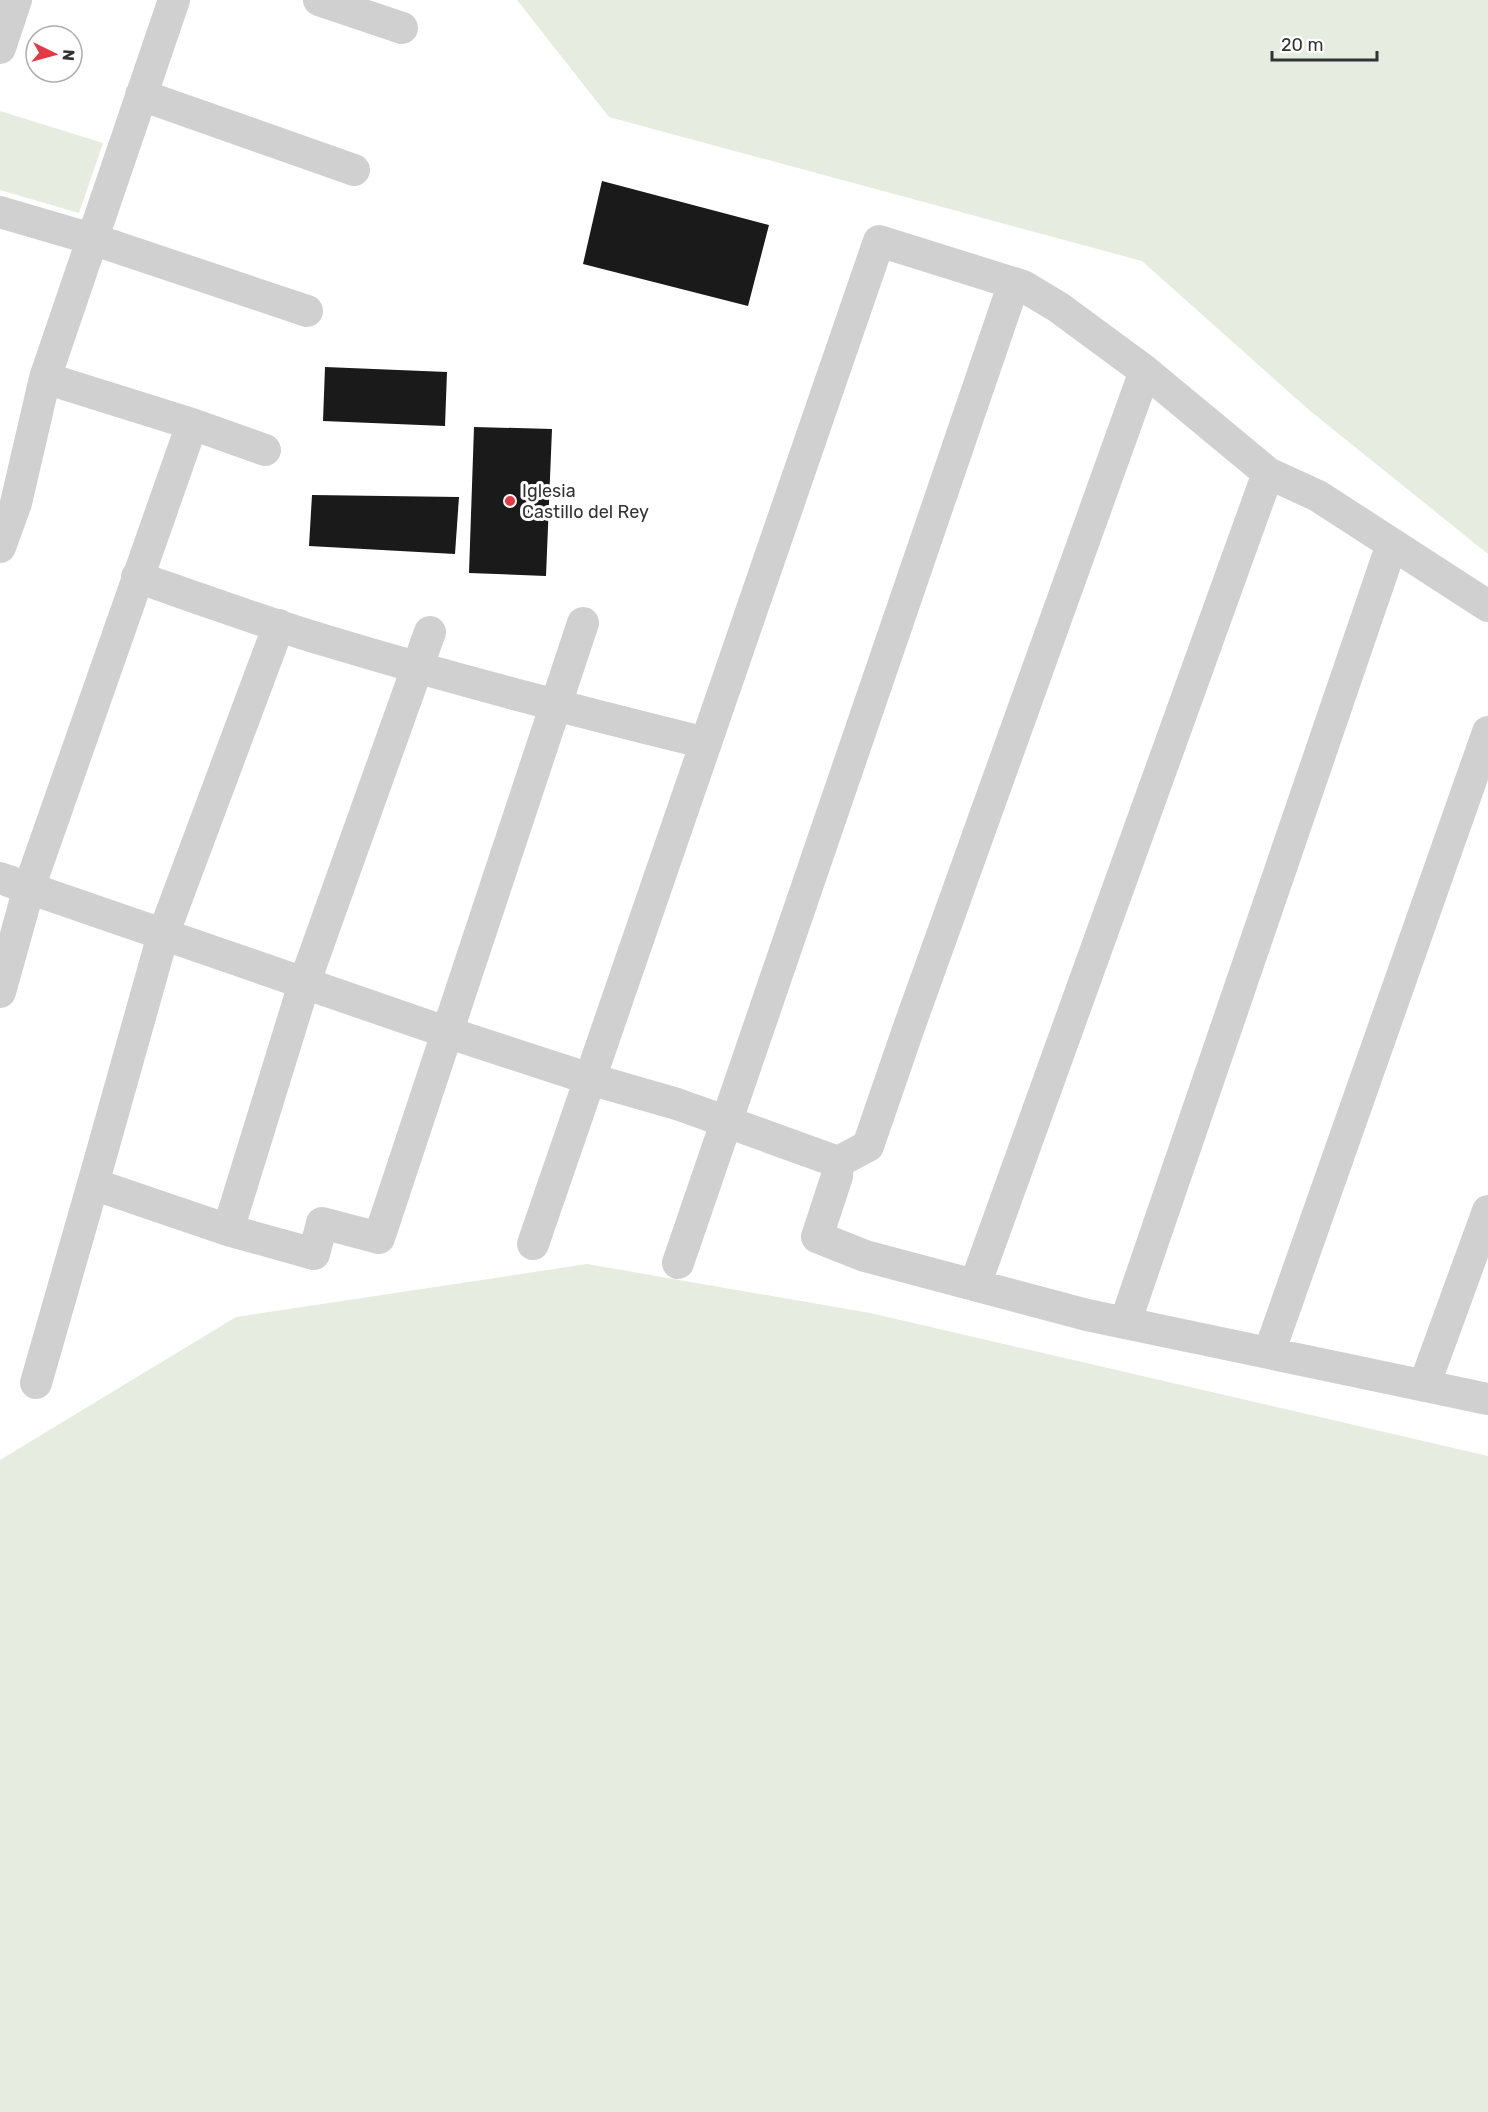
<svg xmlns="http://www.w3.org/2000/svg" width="1488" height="2112" font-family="Rubik,sans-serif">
	<rect width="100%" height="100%" fill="#fff"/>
	<path fill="#e6ecdf" d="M517,0H1488V554L1309,410L1142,261L609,117Z
		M0,111L103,143L79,213L0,190Z
		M587,1264L870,1313L1488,1456V2112H0V1460L236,1317Z"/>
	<path fill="#1a1a1a" d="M602,181L769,225L748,306L583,264Z
		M325,367L447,372L445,426L323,421Z
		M474,427L552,429L546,576L469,573Z
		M312,495L459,497L455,554L309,546Z"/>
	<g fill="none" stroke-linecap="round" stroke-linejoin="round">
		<path stroke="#d0d0d0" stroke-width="32" d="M319,0L402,28
			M0,48L16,0
			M141,95L354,170
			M0,212L92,239L307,311
			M192,424L265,450
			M0,547L16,503L45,378
			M137,577C200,599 263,622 327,641C453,679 579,712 706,743
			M0,878L446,1032L590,1079L677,1104L838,1162L837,1176L817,1237L865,1256L1087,1315L1488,1399
			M0,992L29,888L192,424L45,378L174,0
			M838,1162L868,1146L909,1027L1145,371
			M93,1184L163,935L279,625
			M228,1230L314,1254L322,1223L379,1238L583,623
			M533,1244L879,241L1023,286L1058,307L1145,371L1268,473L1318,496L1488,606
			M678,1263L1014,283
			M975,1285L1268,473
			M1125,1323L1392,544
			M1269,1353L1488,732
			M36,1383L93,1184L228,1230L304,984L430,632
			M1424,1386L1488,1211"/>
	</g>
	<circle fill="#e63946" stroke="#fff" stroke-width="2" cx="510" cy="501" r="6"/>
	<g text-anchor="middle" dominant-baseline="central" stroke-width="6" stroke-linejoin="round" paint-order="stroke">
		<g font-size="18" fill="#333" stroke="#fff" text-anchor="start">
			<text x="522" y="491">Iglesia<tspan x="522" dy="21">Castillo del Rey</tspan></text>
		</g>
	</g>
	<g transform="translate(54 54) rotate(95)"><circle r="28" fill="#ffffff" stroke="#adadad" stroke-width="1.5"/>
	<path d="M0-4.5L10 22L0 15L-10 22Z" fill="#e63946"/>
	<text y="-9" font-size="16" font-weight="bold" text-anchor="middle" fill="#333333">N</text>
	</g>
	<path d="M1272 51v9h105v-9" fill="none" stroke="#333333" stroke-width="3"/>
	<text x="1281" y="51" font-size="18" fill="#333333" stroke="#ffffff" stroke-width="4.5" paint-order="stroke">20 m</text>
</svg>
